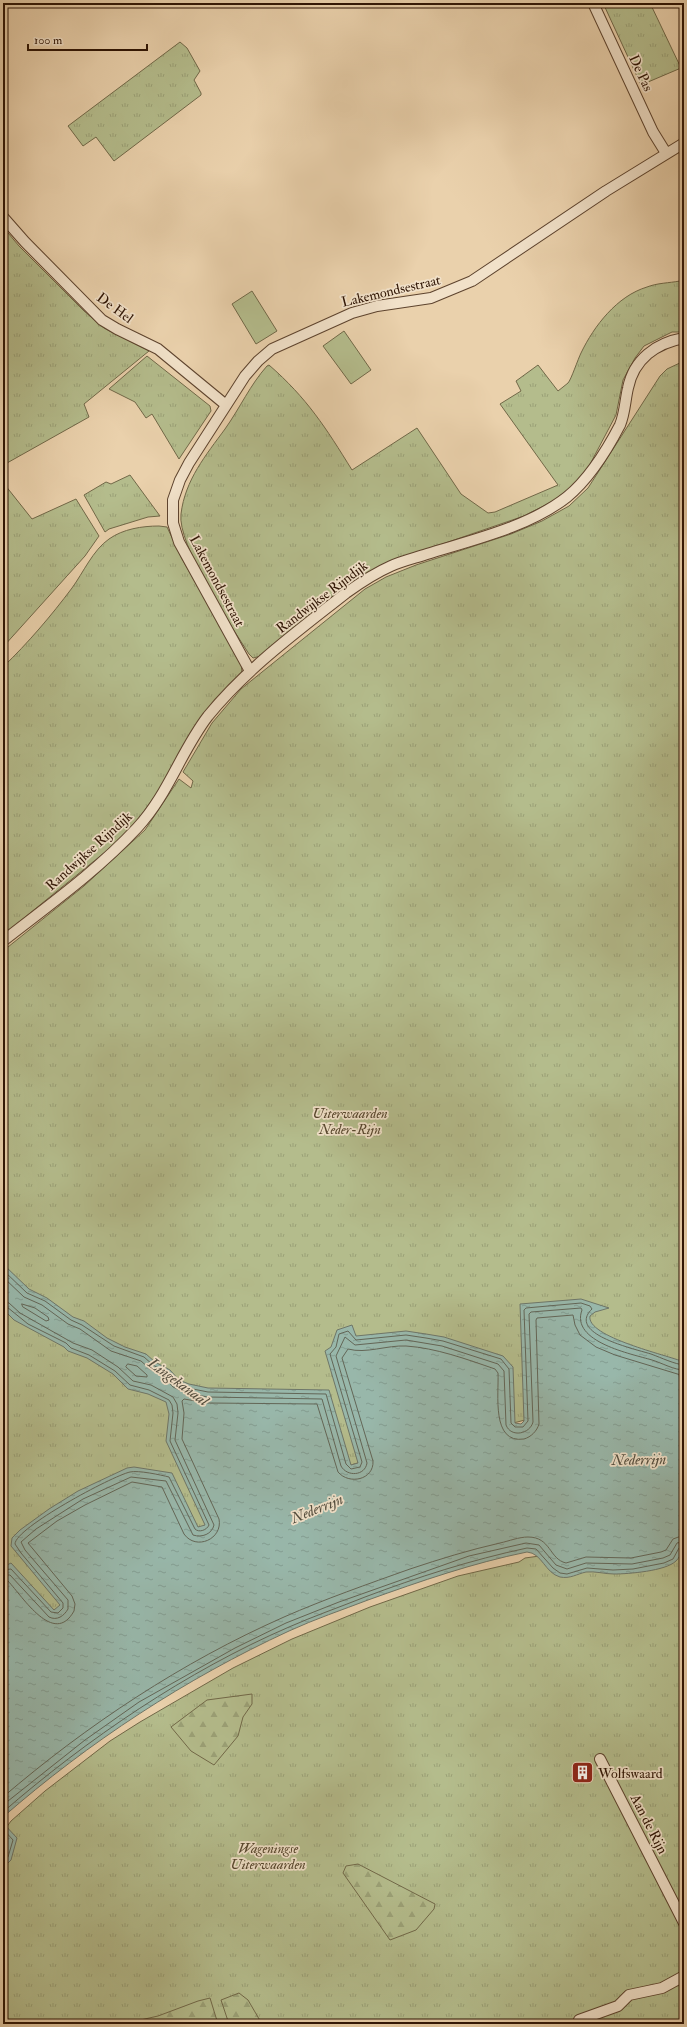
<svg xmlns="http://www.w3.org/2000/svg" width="687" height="2027" font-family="'IM FELL Double Pica',serif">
	<defs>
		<pattern id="grass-tufts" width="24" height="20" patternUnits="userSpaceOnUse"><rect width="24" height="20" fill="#b4bc8c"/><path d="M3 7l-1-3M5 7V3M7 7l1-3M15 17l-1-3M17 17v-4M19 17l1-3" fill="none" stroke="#9ba177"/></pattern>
		<pattern id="forest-firs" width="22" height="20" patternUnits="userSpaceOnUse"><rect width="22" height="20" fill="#b4bc8c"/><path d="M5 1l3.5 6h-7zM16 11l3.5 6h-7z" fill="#9ba177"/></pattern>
		<pattern id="water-ripples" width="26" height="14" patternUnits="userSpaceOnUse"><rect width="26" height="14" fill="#98b7aa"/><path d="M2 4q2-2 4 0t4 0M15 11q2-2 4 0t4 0" fill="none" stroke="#839c91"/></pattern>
	</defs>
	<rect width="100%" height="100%" fill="#ead1ac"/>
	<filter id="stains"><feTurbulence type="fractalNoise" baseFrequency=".005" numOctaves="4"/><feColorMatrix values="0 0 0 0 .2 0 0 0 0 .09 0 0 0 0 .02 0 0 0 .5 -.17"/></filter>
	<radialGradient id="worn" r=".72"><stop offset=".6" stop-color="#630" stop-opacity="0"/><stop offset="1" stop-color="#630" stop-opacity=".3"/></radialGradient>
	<path fill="url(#grass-tufts)" stroke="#716848" d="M603,3H650L681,68L641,85Z
		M180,42L187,48L200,71L194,80L201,93V95L114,161L96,137L83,146L68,126Z
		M3,227L19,246L84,311L104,328L149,351L84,404L89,417L7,463L5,485L32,519L76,499L99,536L85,556L3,647Z
		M684,277V332H672L644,346L635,358L623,380L616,415L588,468L577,483L553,501L524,516L393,561L261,656L253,658L249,654C231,626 177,544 181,514C185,480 206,455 225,429C240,408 250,385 267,366L269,365C307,398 326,428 352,470L417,428L461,494L488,513L495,512L558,485L500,404L521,391L516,381L538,365L558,391C561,388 565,386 568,383C571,380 578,359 581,353C594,326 617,296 647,287C657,283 669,283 680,281Z
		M147,356L210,406L211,411L179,459L152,414L146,418L135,402L109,389Z
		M684,361V1403L525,1420L354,1464L202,1527L3,1651V951L84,886L145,830L179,779L191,788L193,781L183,772L212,723L241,689L365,589L386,577L416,565L511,534L542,521L569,506L588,488L660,376L667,369Z
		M130,475L160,516L148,517L109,529L105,532L84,495L106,482L111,484Z
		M159,526L167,527L182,559L241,661L242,674L137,821L115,844L3,935V667C28,643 51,616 72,588C83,573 93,550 109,539C123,529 142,526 159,526Z
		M684,1536V2024H3V1832L11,1821L45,1791L110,1741L140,1722L233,1668L292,1639L370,1607L458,1576L519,1562L525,1558Z"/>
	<path fill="url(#forest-firs)" stroke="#716848" d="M252,1694V1704L243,1717L238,1736L214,1765L191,1751L171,1727L207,1700Z
		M358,1864L435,1904L434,1909L416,1930L390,1940L343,1873L346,1866Z
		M239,1993L248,2000L262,2024H229L221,2000Z
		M210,1998L218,2024H123L158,2016L198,2001Z"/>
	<path fill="#b4bc8c" stroke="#716848" d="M252,291L277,331L256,344L232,304Z
		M344,331L371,370L351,384L323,346Z"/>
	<path fill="url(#water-ripples)" stroke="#6e7668" d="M3,1264L29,1289L47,1298L73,1317L84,1321L107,1338L125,1347L146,1354L155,1362L170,1370L179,1380L189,1384L208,1388L329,1390L351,1465L358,1463L325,1351L331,1347L337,1330L352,1325L356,1336L406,1331L426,1334L444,1337L503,1356L513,1367L515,1423L521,1424L524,1421L520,1304L581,1299L609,1308L595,1312L590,1316C586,1337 667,1355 684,1362V1539C683,1547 682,1555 676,1561C666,1571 628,1574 614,1574C605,1574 595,1571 586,1572C577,1574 570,1579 560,1577C545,1573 542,1553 527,1552C473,1563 421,1581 368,1600C342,1610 315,1619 289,1631C185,1679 89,1742 3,1817V1567L11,1563L54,1610L60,1605L11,1546L12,1538L20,1530L49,1509L78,1491L127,1468L134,1467L172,1473L198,1527L205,1525L166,1441L169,1414L166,1402L148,1394L128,1389L113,1374L87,1358L68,1351L64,1347L14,1320L3,1309Z
		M3,1823L17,1838L11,1860L3,1868Z"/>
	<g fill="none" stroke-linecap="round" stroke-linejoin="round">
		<path stroke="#636657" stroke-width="1" d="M3,1270L27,1293L45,1301L71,1320L82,1325L114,1346L144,1357L153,1365L167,1373L176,1383L188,1388L208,1392L326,1394L346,1464L351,1469L360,1467L362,1462L330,1354L336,1347L339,1334L348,1331L356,1340L406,1335L426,1338L443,1341L501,1359L509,1369L511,1423L515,1427H523L528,1421L524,1310L526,1308L581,1303L590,1306L592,1309C566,1334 635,1349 651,1354C662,1358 674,1364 684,1365
			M3,1277L24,1297L42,1305L68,1324L80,1329L111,1351L141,1361L150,1369L164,1377L173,1387L186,1393L208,1397L322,1399L341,1466C347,1477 365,1476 367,1463L336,1356L345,1337L355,1345L406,1340L442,1346L498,1364L504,1371L506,1425C511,1438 530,1434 533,1422L529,1314L531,1312L581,1308L582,1310C570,1342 632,1354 652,1360C662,1363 674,1370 684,1370
			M3,1301L9,1303L20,1313L73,1343L92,1350L118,1367L133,1381L151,1385L173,1397L177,1404L178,1413L175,1440L214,1525C212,1534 202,1538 193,1535L166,1481L131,1477L83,1499L36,1529L21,1542L25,1550L68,1600V1609C64,1616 57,1621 49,1617L10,1575H3
			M22,1304L35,1308L48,1317L49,1320L46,1321L23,1307Z
			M3,1306L7,1307L28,1324L66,1343L71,1348L89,1355L115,1371L130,1385L149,1390L169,1400L172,1405L173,1413L170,1441L209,1525C207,1530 199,1533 195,1529L169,1477C161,1475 138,1470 130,1472C112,1476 15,1528 15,1544L21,1553L63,1603V1608L58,1613L51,1612L11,1569L3,1570
			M128,1364L137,1366L147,1375V1377L136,1376L126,1367Z
			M3,1581H8C23,1597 54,1647 74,1611L75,1604L72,1596L28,1543L57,1521L85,1505L132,1482L162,1487L184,1534C196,1551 223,1539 219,1519L182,1439L184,1413L182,1401L184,1399L208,1403L317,1404L338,1472C349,1485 374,1480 373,1461L342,1358L348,1349C366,1354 387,1345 406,1346C436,1348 466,1359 495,1369L498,1373C499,1394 491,1444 524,1439C531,1437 537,1431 539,1424L536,1320L537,1318L573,1315L575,1325L580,1335L596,1347L615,1355L684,1376
			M3,1797C87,1725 182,1662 284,1617C325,1599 368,1584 410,1569C440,1559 469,1550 500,1543C509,1541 519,1537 528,1537C551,1537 549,1559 566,1563L586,1557L631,1558L661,1552L666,1550L673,1539L684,1535
			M3,1805L85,1740L139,1702L235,1648L286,1623L339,1602L469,1556L526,1543L539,1545L556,1565L567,1569L586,1563L632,1564L663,1558L670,1555L677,1543L684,1541
			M3,1812C87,1739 187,1671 289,1627C314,1616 340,1607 365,1597C418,1577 471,1560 527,1548L536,1549L553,1568L560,1573L567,1574L587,1568L613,1570L633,1569L664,1563L673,1559L679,1548L684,1546
			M3,1829L13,1840L8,1857L3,1863"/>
		<defs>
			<path id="minor" d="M593,3L653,132L666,153
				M3,217L25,242L102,320L117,329L158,349L226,405
				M250,671L179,542L173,523V500L180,480L189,463L245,376L258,361L272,349L352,313L377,306L431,298L472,281L606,191L684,143
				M3,941C49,905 97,871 137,828C168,795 181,751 208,716C247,668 298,631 346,593C360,583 375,573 391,566C402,561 415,558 427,554C472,540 529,527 567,497C589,479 607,450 620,425C625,413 625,401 628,388C634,359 656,343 684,338
				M600,1759L684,1923
				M579,2020L618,2006L629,1995L662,1988L684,1976"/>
		</defs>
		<use href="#minor" stroke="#5d432e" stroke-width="12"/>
		<use href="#minor" stroke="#f1e1c9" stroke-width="10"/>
	</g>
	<defs>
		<symbol id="building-square" viewBox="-11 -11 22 22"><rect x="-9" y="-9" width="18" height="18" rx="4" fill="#8f2418" stroke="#f1e1c9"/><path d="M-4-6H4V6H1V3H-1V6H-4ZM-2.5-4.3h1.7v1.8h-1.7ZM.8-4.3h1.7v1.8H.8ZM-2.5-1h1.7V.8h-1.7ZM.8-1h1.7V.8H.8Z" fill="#fff"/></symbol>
	</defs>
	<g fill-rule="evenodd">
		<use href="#building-square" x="570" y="1760" width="25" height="25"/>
	</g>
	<g text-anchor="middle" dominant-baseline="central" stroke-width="3.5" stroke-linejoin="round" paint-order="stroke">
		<g font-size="14" fill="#2e1404" stroke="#f1e1c9">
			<text transform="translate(641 73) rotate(65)">De Pas</text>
			<text transform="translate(391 291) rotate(-13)">Lakemondsestraat</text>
			<text transform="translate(115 308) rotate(36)">De Hel</text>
			<text transform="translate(217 581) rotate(62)">Lakemondsestraat</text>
			<text transform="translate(322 597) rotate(-37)">Randwijkse Rijndijk</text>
			<text transform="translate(89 851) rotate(-42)">Randwijkse Rijndijk</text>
			<text transform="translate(649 1824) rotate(63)">Aan de Rijn</text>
		</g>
		<g font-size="14" font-style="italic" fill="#56462d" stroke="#f1e1c9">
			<text x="350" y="1113">Uiterwaarden<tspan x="350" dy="16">Neder-Rijn</tspan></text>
			<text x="268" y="1848">Wageningse<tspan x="268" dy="16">Uiterwaarden</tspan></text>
		</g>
		<g font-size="14" fill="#2e1404" stroke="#f1e1c9" text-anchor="start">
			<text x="598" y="1773">Wolfswaard</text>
		</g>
		<g font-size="15" font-style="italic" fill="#534d3e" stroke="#f1e1c9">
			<text transform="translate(178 1382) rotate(36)">Lingekanaal</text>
			<text transform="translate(639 1460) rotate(-1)">Nederrijn</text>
			<text transform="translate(317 1509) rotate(-22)">Nederrijn</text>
		</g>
	</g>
	<rect width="687" height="2027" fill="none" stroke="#ead1ac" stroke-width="16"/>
	<rect x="4" y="4" width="679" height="2019" fill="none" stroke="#2e1404" stroke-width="2"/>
	<rect x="8" y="8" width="671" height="2011" fill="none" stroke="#2e1404"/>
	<path d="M28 44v6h119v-6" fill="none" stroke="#2e1404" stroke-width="2"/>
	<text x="34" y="44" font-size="12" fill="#2e1404" stroke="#f1e1c9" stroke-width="3" paint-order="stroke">100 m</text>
	<rect width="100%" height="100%" filter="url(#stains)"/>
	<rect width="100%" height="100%" fill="url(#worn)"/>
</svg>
